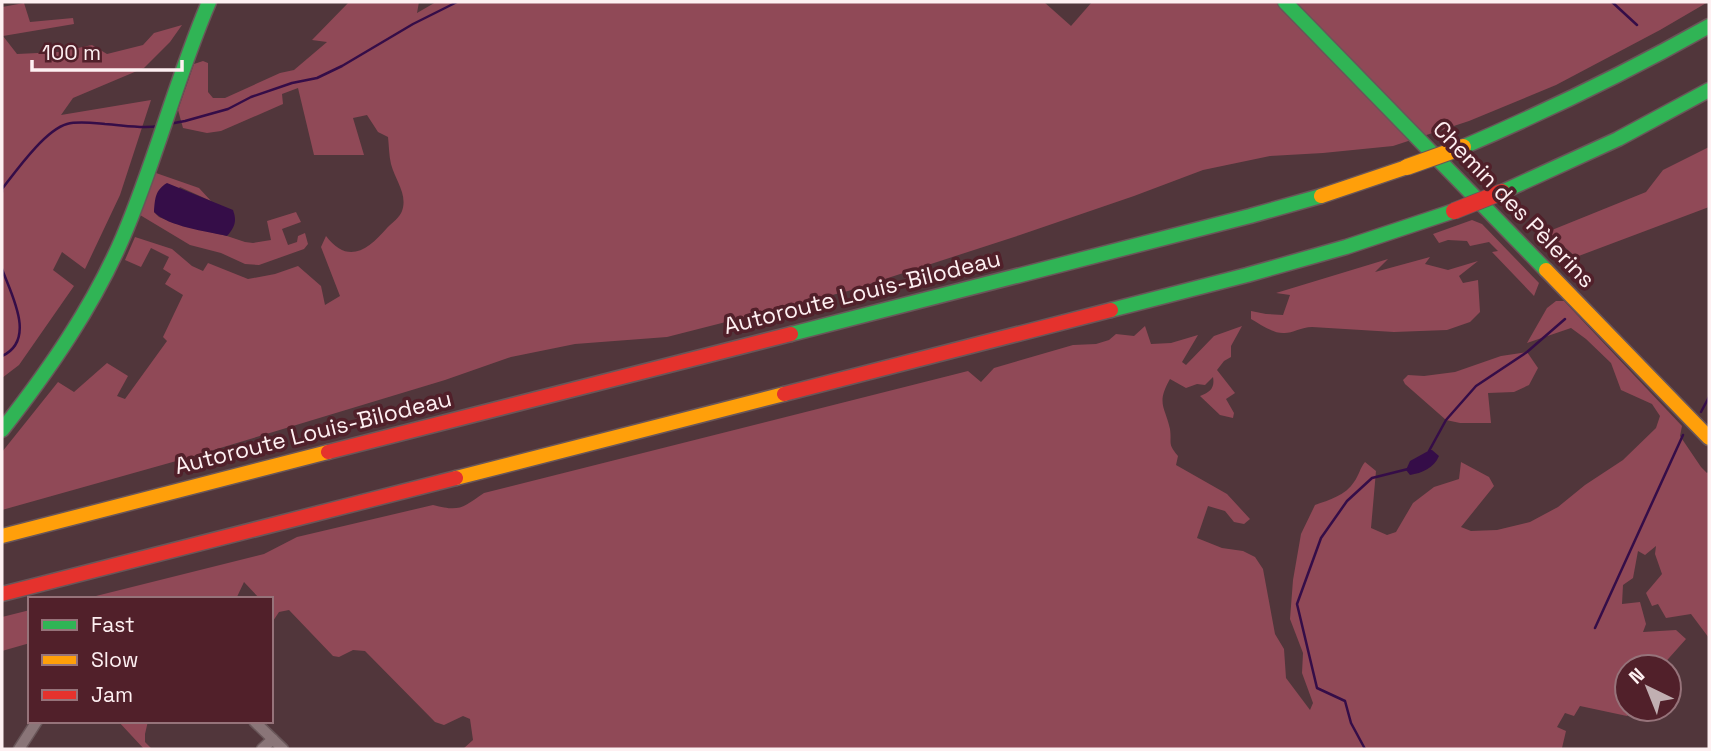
<svg xmlns="http://www.w3.org/2000/svg" width="1711" height="751" font-family="'Space Grotesk',sans-serif">
	<rect width="100%" height="100%" fill="#51363b"/>
	<path fill="#904957" d="M349,2H419L417,13L436,2H1044L1071,26L1092,2H1708L1660,30L1556,85L1469,121L1393,146L1323,153L1270,156L1203,170L1134,196L1020,235L848,291L667,337L575,344L511,357L445,380L187,458L2,510V452L58,382L74,392L107,363L128,376L117,396L125,399L167,341L163,337L183,295L165,284L171,274L163,269L169,257L151,248L141,267L125,260L135,237L172,249L192,266L203,271L208,263L248,279L275,274L298,266L321,286L325,305L340,296L321,247L326,236C348,265 368,250 387,228C392,223 400,217 402,211C408,194 395,180 391,164C389,156 389,146 388,137L378,132L367,115L353,118L364,155H314L298,88L282,94L283,104L221,131L207,133L183,128L178,110L194,64L203,61L208,63V92L213,98H225L280,73L294,70L327,42L312,40Z
		M24,3L30,22L73,18L74,24L3,36L17,54L59,52L92,45L107,54L143,45L154,33L182,25L170,42L144,68L73,98L61,115L151,100L120,195L85,269L62,252L53,270L74,286L19,365L2,378V7Z
		M1709,147V207L1576,257L1547,232L1646,192L1663,170Z
		M156,173L199,188L211,201L180,187L154,212L159,217L174,223L227,236L245,242L253,243L271,240L267,221L296,212L301,222L282,229L288,245L297,242L298,236L305,233L308,244L304,249L259,265L245,264L221,253L190,245L140,215L153,177Z
		M1472,220L1482,224L1539,283L1534,296L1492,252L1498,251L1489,242L1470,246L1467,241L1448,240L1439,243L1433,234Z
		M1430,257L1425,264L1448,270L1478,261L1459,276L1463,283L1478,280L1480,312L1470,322L1447,330L1394,332L1312,327C1301,327 1291,334 1283,333C1272,333 1260,324 1251,319V311L1266,314L1283,315L1290,295L1276,293L1388,259L1375,272Z
		M1556,301H1564L1682,426L1680,436L1701,467L1707,473L1709,471V638L1691,614L1666,618L1658,604L1652,606L1646,593L1662,574L1655,554L1656,546L1645,555L1638,551L1633,578L1623,585L1622,604L1640,602L1646,624L1643,632L1676,630L1686,639L1661,667H1627V709H1635L1627,716L1580,706L1574,716L1565,713L1557,727L1566,731L1562,748L1564,749H463L473,740L470,719L463,716L444,725L435,722L365,651L353,650L339,657L333,656L289,610L279,612L271,624V599H260L244,582L236,599H84L264,554L297,537L433,505C460,512 462,508 484,493L968,371L981,382L994,368L1073,345L1096,344L1109,340L1116,334L1134,336L1145,326L1151,344L1171,343L1198,335L1182,362L1186,365L1214,336L1242,326L1231,346V357L1224,361L1217,370L1235,393L1226,399L1234,413L1233,418L1220,415L1200,396C1210,392 1215,388 1213,377L1205,385L1197,384L1186,388L1170,379C1156,404 1165,406 1170,429C1172,444 1167,443 1178,456L1176,465L1227,494L1250,519L1244,524L1234,522L1225,511L1208,506L1197,538L1222,548L1243,551L1255,557L1263,569L1275,634L1284,649L1286,678L1310,710L1313,703L1302,673L1303,653L1290,619L1293,580L1301,534L1315,505C1329,500 1346,495 1354,482C1359,475 1360,468 1365,462L1376,471L1371,528L1387,535L1396,532L1413,503L1434,487L1459,479L1461,462L1489,477L1494,486L1461,527L1471,531L1497,530L1530,522L1558,507L1585,485L1623,460L1656,428L1660,416L1652,404L1621,390L1611,363L1586,339L1571,328L1527,343L1547,308Z
		M1527,352L1538,368L1529,385L1514,392L1488,393L1491,423H1460L1446,420L1405,384L1403,380L1408,375L1424,376L1455,372L1501,356Z
		M30,610V643L2,651V617Z
		M118,721H148L145,734V742L151,748L159,749H144Z"/>
	<path fill="#350d48" d="M167,183L233,210C237,221 235,227 227,236C206,231 169,227 154,212C155,199 155,190 167,183Z
		M1430,450H1432L1439,456C1434,468 1422,473 1410,475L1406,470L1410,461Z"/>
	<g fill="none" stroke-linecap="round" stroke-linejoin="round">
		<path stroke="#350d48" stroke-width="2.5" d="M1612,2L1637,25
			M169,124L185,121L228,109L251,97L292,83L317,78L342,66L413,24L457,2
			M2,192V189C16,171 45,130 67,124C78,121 93,123 105,124C123,125 141,129 159,126
			M2,269C11,294 37,340 2,356
			M1701,412L1709,397
			M1429,451L1446,420L1476,386L1527,352L1565,319
			M1595,628L1683,435
			M1365,749L1351,723L1345,701L1317,688L1297,604L1321,538L1347,501L1372,478L1408,469"/>
		<defs>
			<path id="street" d="M254,721L283,749
				M19,749L37,721
				M262,749L273,739"/>
			<path id="fast" d="M1285,2L1546,270
				M1463,147C1547,111 1629,71 1709,26
				M1502,192L1618,139L1709,90
				M1111,310L1247,275L1346,247L1454,211
				M791,334L1250,216L1321,196
				M2,430C49,370 93,307 123,237C156,160 176,79 209,2"/>
			<path id="slow" d="M1321,196L1407,167
				M1546,270L1709,438
				M456,478L784,394
				M2,536L328,452"/>
			<path id="jam" d="M784,394L1111,310
				M328,452L791,334
				M2,594L456,478"/>
		</defs>
		<use href="#street" stroke="#695659" stroke-width="13"/>
		<use href="#fast" stroke="#695659" stroke-width="17"/>
		<use href="#slow" stroke="#695659" stroke-width="17"/>
		<use href="#jam" stroke="#695659" stroke-width="17"/>
		<use href="#street" stroke="#8a7578" stroke-width="10"/>
		<use href="#fast" stroke="#30b455" stroke-width="14"/>
		<use href="#slow" stroke="#ff9f0a" stroke-width="14"/>
		<use href="#jam" stroke="#e5322d" stroke-width="14"/>
		<defs>
			<path id="slow-bridge" d="M1407,167L1463,147"/>
			<path id="jam-bridge" d="M1454,211L1502,192"/>
		</defs>
		<use href="#slow-bridge" stroke="#695659" stroke-width="18" stroke-linecap="butt"/>
		<use href="#jam-bridge" stroke="#695659" stroke-width="18" stroke-linecap="butt"/>
		<use href="#slow-bridge" stroke="#ff9f0a" stroke-width="16"/>
		<use href="#jam-bridge" stroke="#e5322d" stroke-width="16"/>
	</g>
	<g text-anchor="middle" dominant-baseline="central" stroke-width="7" stroke-linejoin="round" paint-order="stroke">
		<g font-size="23" fill="#fef0f2" stroke="#51202a">
			<text transform="translate(1514 204) rotate(46)">Chemin des Pèlerins</text>
			<text transform="translate(862 292) rotate(-14)">Autoroute Louis-Bilodeau</text>
			<text transform="translate(313 432) rotate(-14)">Autoroute Louis-Bilodeau</text>
		</g>
	</g>
	<rect width="1711" height="751" fill="none" stroke="#fef0f2" stroke-width="7"/>
	<rect x="28" y="597" width="245" height="126" fill="#51202a" stroke="#96737a" stroke-width="2"/>
	<rect x="42" y="620" width="35" height="10" fill="#30b455" stroke="#96737a" stroke-width="2"/>
	<text x="91" y="632" font-size="21" fill="#fef0f2">Fast</text>
	<rect x="42" y="655" width="35" height="10" fill="#ff9f0a" stroke="#96737a" stroke-width="2"/>
	<text x="91" y="667" font-size="21" fill="#fef0f2">Slow</text>
	<rect x="42" y="690" width="35" height="10" fill="#e5322d" stroke="#96737a" stroke-width="2"/>
	<text x="91" y="702" font-size="21" fill="#fef0f2">Jam</text>
	<g transform="translate(1648 688) rotate(317)"><circle r="33" fill="#51202a" stroke="#96737a" stroke-width="2"/>
	<path d="M0-5L12 26L0 18L-12 26Z" fill="#c1afb2"/>
	<text y="-10" font-size="19" font-weight="bold" text-anchor="middle" fill="#fef0f2">N</text>
	</g>
	<path d="M32 60v10h150v-10" fill="none" stroke="#fef0f2" stroke-width="3.5"/>
	<text x="42" y="60" font-size="21" fill="#fef0f2" stroke="#51202a" stroke-width="5" paint-order="stroke">100 m</text>
</svg>
